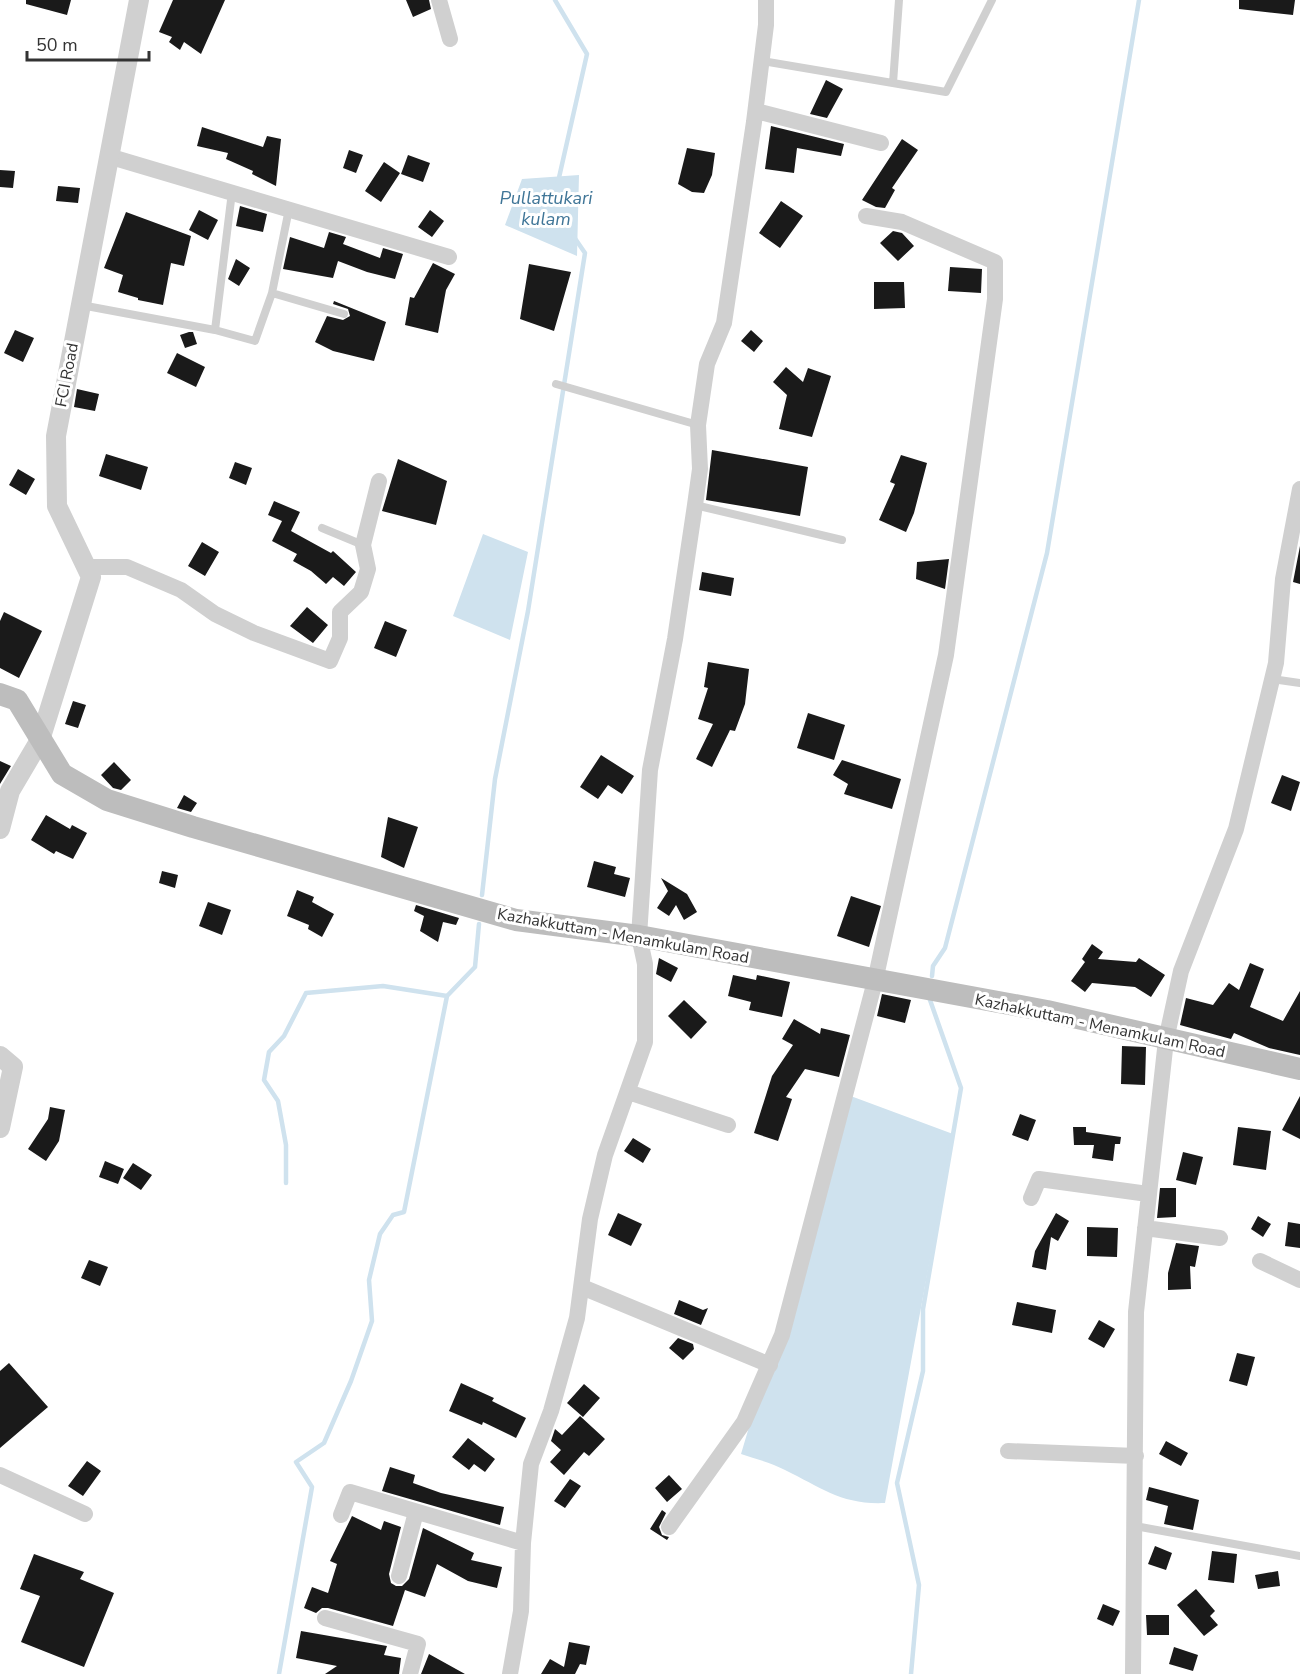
<svg xmlns="http://www.w3.org/2000/svg" width="1300" height="1674" font-family="'Nunito Sans',sans-serif">
	<rect width="100%" height="100%" fill="#fff"/>
	<path fill="#cfe2ee" d="M579,175L577,256L505,225L522,179Z
		M483,534L528,552L510,640L453,616Z
		M848,1095L953,1134L885,1503C842,1505 822,1488 785,1470C772,1463 756,1459 741,1454Z"/>
	<g fill="none" stroke-linecap="round" stroke-linejoin="round">
		<path stroke="#cfe2ee" stroke-width="4.5" d="M555,0L587,54L558,182
			M482,895L495,779L528,611L585,253L574,237
			M932,976L933,966L945,948L1047,553L1139,0
			M447,996L475,967L479,924
			M279,1674L312,1487L296,1462L324,1443L351,1381L372,1321L369,1280L380,1234L393,1215L404,1212L447,996L383,986L306,993L284,1036L269,1052L264,1080L278,1101L286,1145V1183
			M911,1674L919,1585L897,1483L923,1371V1309L961,1088L930,1000"/>
	</g>
	<path fill="#1a1a1a" d="M26,0H71L67,15L26,4Z
		M173,0H225L201,54L184,42L180,50L169,42L172,37L159,32Z
		M406,0H429L431,9L413,17Z
		M1239,0H1295L1293,15L1239,9Z
		M826,80L843,89L827,118L810,114Z
		M771,126L844,144L841,156L797,148L794,173L765,169Z
		M202,127L263,147L267,136L281,139L276,186L252,174L253,171L226,159L228,153L197,146Z
		M902,139L918,150L892,188L895,190L885,208L876,207L862,200Z
		M687,148L715,153L712,175L704,193L692,192L678,184Z
		M349,150L363,155L356,173L343,168Z
		M408,155L430,163L423,182L401,174Z
		M384,162L400,173L381,202L365,191Z
		M0,170L15,171L13,188L0,187Z
		M58,186L80,188L78,203L56,201Z
		M781,201L803,216L780,248L759,233Z
		M240,206L267,214L263,232L236,226Z
		M199,210L218,220L208,240L189,230Z
		M430,210L444,221L432,237L418,227Z
		M126,212L191,236L184,266L171,263L163,305L138,300V298L118,292L123,275L104,268Z
		M893,231L902,233L914,246L898,261L880,243Z
		M329,232L346,237L343,244L380,258L383,248L403,254L395,279L367,272L338,261L333,278L283,269L290,237L324,248Z
		M236,259L250,268L239,286L228,279Z
		M433,263L455,274L446,290L438,333L405,325L410,297L414,298Z
		M529,264L571,272L554,331L520,319Z
		M950,267L982,269L981,293L948,291Z
		M874,282H904L905,308L874,309Z
		M334,301L386,322L374,361L333,351L315,342L327,316L343,320L350,316L348,309L333,304Z
		M15,330L34,338L23,362L4,353Z
		M751,330L763,341L754,352L741,341Z
		M189,332H193L197,344L185,348L180,335Z
		M177,353L205,367L196,387L167,373Z
		M786,367L803,382L808,368L831,376L812,437L779,429L787,395L773,382Z
		M77,389L99,394L95,411L74,407Z
		M712,450L808,467L800,516L706,500Z
		M106,454L148,467L141,490L99,476Z
		M901,455L927,463L914,513L906,532L879,520L895,484L890,482Z
		M398,459L447,481L436,525L382,511Z
		M235,462L252,468L246,485L229,478Z
		M18,469L35,479L26,495L9,485Z
		M274,501L300,512L291,531L331,553L333,551L356,572L344,586L333,577L326,584L311,571L293,561L297,554L272,541L282,521L268,515Z
		M202,542L219,552L205,576L188,566Z
		M1300,546V584L1293,582Z
		M949,559L945,589L916,579L917,562Z
		M702,572L734,578L731,596L699,590Z
		M307,607L328,625L313,643L290,626Z
		M4,612L42,631L19,678L0,668V621Z
		M385,621L407,630L396,657L374,648Z
		M708,662L749,669L745,704L735,731L730,730L712,767L696,759L713,724L698,719L708,688L704,687Z
		M73,701L86,705L78,728L65,724Z
		M808,713L845,725L834,760L797,748Z
		M601,755L634,776L622,794L608,785L598,799L580,787Z
		M842,760L901,779L892,809L844,794L848,784L833,775Z
		M0,761L11,766L0,784Z
		M114,762L131,780L121,790L113,788L101,775Z
		M1282,775L1300,782L1291,811L1271,803Z
		M184,795L197,803L191,812L177,808Z
		M46,815L70,829L72,825L87,833L73,859L56,851L54,854L31,840Z
		M388,817L418,827L404,868L381,857Z
		M594,861L616,867L614,874L630,878L625,897L587,887Z
		M162,871L178,875L175,888L159,883Z
		M661,878L687,894L697,912L684,920L676,905L669,916L657,908L668,891Z
		M297,890L314,897L312,902L334,914L322,937L308,929L309,925L287,916Z
		M851,896L881,906L869,947L837,936Z
		M208,902L231,910L222,935L199,926Z
		M416,905L459,918L456,925L443,922L438,942L420,931L424,916L414,911Z
		M1092,944L1103,952L1098,959L1136,962L1139,958L1165,975L1151,997L1135,987L1092,983L1085,992L1071,981L1085,962L1082,959Z
		M659,958L678,968L671,982L656,974Z
		M1250,963L1264,969L1250,1007L1283,1021L1300,991V1055L1269,1048L1234,1033L1231,1039L1180,1025L1186,998L1213,1005L1229,983L1239,990Z
		M733,975L756,980L757,975L790,982L782,1017L749,1010L751,1002L728,996Z
		M882,994L911,1000L905,1023L877,1016Z
		M684,1000L707,1022L691,1039L668,1016Z
		M794,1019L820,1034L821,1028L850,1035L839,1077L805,1069L786,1097L792,1099L778,1141L754,1133L772,1076L793,1045L782,1039Z
		M1122,1046L1146,1047L1145,1085L1121,1084Z
		M1300,1096V1139L1282,1130Z
		M50,1107L65,1110L59,1141L46,1161L28,1149L48,1119Z
		M1020,1114L1036,1120L1028,1141L1012,1135Z
		M1073,1127H1086V1132L1121,1137L1120,1144H1115L1113,1161L1092,1158L1094,1145H1074Z
		M1238,1127L1271,1131L1266,1170L1233,1165Z
		M633,1138L651,1149L643,1163L624,1151Z
		M1183,1152L1203,1157L1196,1185L1176,1180Z
		M105,1161L124,1169L118,1184L99,1177Z
		M133,1163L152,1175L141,1190L123,1178Z
		M1160,1188H1176V1217L1157,1218Z
		M618,1213L642,1224L631,1246L608,1235Z
		M1056,1213L1069,1221L1058,1241L1051,1237L1046,1270L1032,1267L1035,1251Z
		M1258,1216L1271,1224L1263,1237L1251,1229Z
		M1288,1222L1300,1224V1248L1285,1246Z
		M1087,1227L1118,1228L1117,1257L1087,1256Z
		M1176,1243L1199,1246L1195,1267L1190,1266L1191,1289L1168,1290V1273Z
		M89,1260L108,1267L100,1286L81,1278Z
		M679,1300L703,1310L708,1308L701,1325L674,1314Z
		M1017,1302L1056,1310L1052,1333L1012,1325Z
		M1099,1320L1115,1329L1104,1348L1088,1339Z
		M678,1338L693,1344L694,1349L683,1360L669,1348Z
		M1237,1353L1255,1357L1247,1386L1229,1381Z
		M9,1363L48,1407L0,1448V1371Z
		M461,1383L494,1398L492,1401L526,1418L516,1438L483,1422L482,1425L449,1411Z
		M584,1384L600,1398L583,1417L567,1403Z
		M580,1416L605,1439L589,1456L584,1452L564,1475L550,1462L561,1450L551,1441L555,1429L562,1435Z
		M468,1438L495,1459L485,1472L474,1464L469,1470L452,1457Z
		M1166,1441L1188,1453L1181,1466L1159,1454Z
		M87,1461L101,1471L83,1496L68,1486Z
		M390,1467L415,1475L413,1483L441,1493L504,1507L500,1525L382,1491Z
		M669,1475L682,1489L667,1502L655,1488Z
		M570,1479L581,1486L565,1508L554,1501Z
		M1149,1487L1199,1500L1193,1530L1164,1524L1168,1506L1146,1500Z
		M662,1510L666,1513L659,1527L662,1535L669,1537L667,1540L650,1529Z
		M352,1516L381,1530L384,1521L401,1527L389,1574L391,1583L396,1586H402L409,1579L423,1528L474,1553L471,1560L502,1567L497,1588L468,1581L437,1564L425,1597L405,1590L393,1626L328,1608H322L316,1613L304,1608L312,1587L328,1593L337,1564L330,1561Z
		M1155,1546L1172,1553L1166,1570L1148,1564Z
		M1212,1551L1237,1554L1234,1583L1208,1580Z
		M34,1554L84,1572L80,1579L114,1593L84,1667L21,1642L40,1596L20,1589Z
		M1278,1571L1280,1586L1258,1589L1255,1575Z
		M1196,1589L1215,1611L1210,1616L1218,1625L1204,1636L1177,1605Z
		M1103,1604L1120,1611L1113,1626L1097,1619Z
		M1146,1615H1169V1635H1147Z
		M301,1631L387,1646L384,1655L401,1658L399,1674H325L337,1666L296,1658Z
		M569,1642L590,1646L586,1665L580,1664L575,1674H541L550,1659L564,1667Z
		M1174,1647L1198,1655L1193,1671L1169,1664Z
		M429,1654L465,1674H421Z"/>
	<g fill="none" stroke-linecap="round" stroke-linejoin="round">
		<path stroke="#d0d0d0" stroke-width="8" d="M762,61L946,92L992,0
			M893,83L899,0
			M272,293L344,314
			M81,305L215,330L255,341L272,293L289,209
			M215,330L232,192
			M556,384L698,425
			M695,505L842,540
			M322,528L363,545
			M1272,679L1300,683
			M1135,1526L1300,1556"/>
		<path stroke="#d0d0d0" stroke-width="16" d="M439,0L450,39
			M756,111L881,143
			M108,156L449,257
			M87,567H127L181,590L215,614L254,633L330,661L340,638V612L361,592L368,569L363,545L379,481
			M628,1092L728,1125
			M1031,1198L1039,1179L1148,1194
			M1145,1228L1220,1238
			M1260,1261L1300,1280
			M582,1287L770,1365
			M1008,1451L1136,1456
			M0,1475L85,1514
			M341,1515L350,1492L523,1543
			M669,1527L744,1422L782,1335L875,981L946,655L995,299V262L902,222L866,216
			M399,1576L416,1512
			M325,1618L418,1644L410,1674
			M510,1674L521,1611L523,1543L531,1464L551,1411L577,1318L590,1219L605,1155L645,1042V964L639,936L650,770L675,639L695,505L700,469L698,425L707,364L724,323L754,122L766,25V0
			M1133,1674L1136,1312L1166,1040L1181,971L1236,829L1276,663L1283,579L1300,489"/>
		<path stroke="#d0d0d0" stroke-width="20" d="M0,829L10,791L40,740L91,577L57,506L56,436L139,0
			M0,1056L13,1067L0,1128"/>
		<path stroke="#bdbdbd" stroke-width="22" d="M0,694L17,700L62,774L107,800L193,827L516,920L639,936L1047,1011L1300,1069"/>
	</g>
	<g text-anchor="middle" dominant-baseline="central" stroke-width="6" stroke-linejoin="round" paint-order="stroke">
		<g font-size="16" fill="#333" stroke="#fff">
			<text transform="translate(67 375) rotate(-79)">FCI Road</text>
			<text transform="translate(623 936) rotate(10)">Kazhakkuttam - Menamkulam Road</text>
			<text transform="translate(1100 1026) rotate(12)">Kazhakkuttam - Menamkulam Road</text>
		</g>
		<g font-size="18" font-style="italic" fill="#3f7597" stroke="#fff">
			<text x="546" y="198">Pullattukari<tspan x="546" dy="21">kulam</tspan></text>
		</g>
	</g>
	<path d="M27 51v9h122v-9" fill="none" stroke="#333333" stroke-width="3"/>
	<text x="36" y="51" font-size="18" fill="#333333" stroke="#ffffff" stroke-width="4.5" paint-order="stroke">50 m</text>
</svg>
